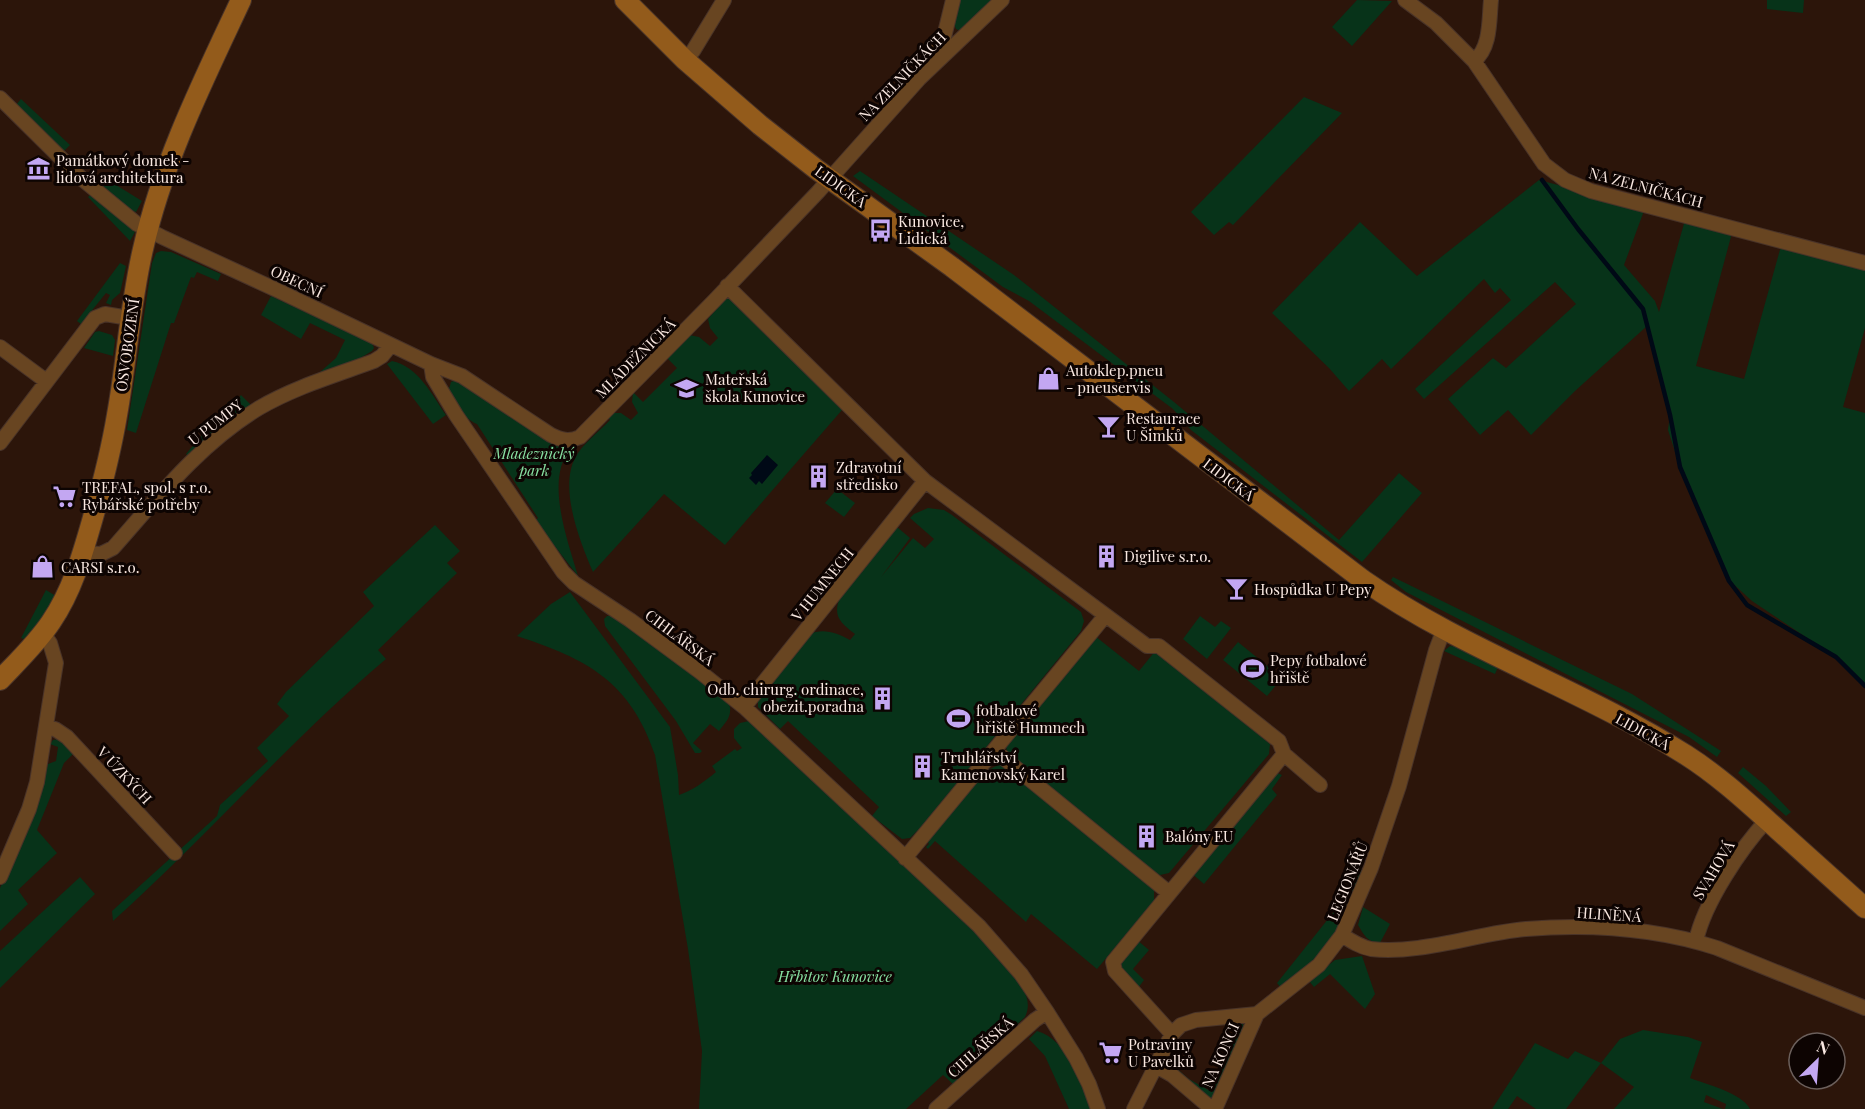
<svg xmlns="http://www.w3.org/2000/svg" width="1865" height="1109" font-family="'Playfair Display',serif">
	<rect width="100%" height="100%" fill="#2c150a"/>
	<path fill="#073319" d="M959,0H997L961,31L956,29L954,23Z
		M1357,0L1392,1L1352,46L1332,27Z
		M1767,0H1804L1803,13L1767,9Z
		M1304,97L1342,113L1233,225L1229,222L1214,235L1191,212Z
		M21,99L70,145L64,151L16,105Z
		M860,171L1014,275L1174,402L1339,540L1399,473L1422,493L1362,562L1191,430L1173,409L1029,301L1003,287L853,176Z
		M108,180L142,201L136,212L128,209L103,186Z
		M1539,180L1645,208L1624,265L1655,301L1659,312L1685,220L1732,233L1696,366L1744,379L1781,246L1865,267V328L1843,407L1865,413V686L1837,658L1752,601L1729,580L1680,467L1668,430L1670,414L1656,369L1647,326L1575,391L1531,435L1508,410L1480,435L1448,399L1493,358L1506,368L1576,304L1555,282L1424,399L1415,389L1511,300L1500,288L1495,293L1484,279L1391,369L1382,359L1349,391L1329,368L1272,313L1360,222L1417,276Z
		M93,192L135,232L130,241L88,197Z
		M161,251L171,252L221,274L218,281L197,272L194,278L191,277L174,323H171L136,433L127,430L152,263L156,253Z
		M120,263L126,266L120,293L112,300L111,305L106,303L110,295L106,293L81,324L77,321Z
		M271,296L372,343L374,348L372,351L345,367L322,374L320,372L336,358L345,340L310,323L301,339L261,315Z
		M727,297L731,298L842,410L725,545L664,494L593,572C580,542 559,489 575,458C582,444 599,432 610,420L608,417L612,413H621L631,420L638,413L632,402L633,392L643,402L677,368L667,358L689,335L699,337L710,346L718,338L710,328L708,319Z
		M99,331L112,335L115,340L113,356L84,348L95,332Z
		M392,361C418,366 432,395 446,415L433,424L387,364Z
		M456,380L560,446L571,448C544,479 568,541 578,576L535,521L538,518L477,424C464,419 454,402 449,389L451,382Z
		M241,395L253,407L190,457L186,454L211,424L214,426L228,402L238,399Z
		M837,489L855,503L844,517L825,503Z
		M928,508L944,510L952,515L1081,612L1084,621L1081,631L920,828L910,838L902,839L872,816L879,807L788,721L780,729L758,707V698C767,686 799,638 809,634C824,628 837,633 850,640L855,634C839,622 832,615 841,595L897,527L910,538L881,577L913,538L925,548L934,539L910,518L914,514Z
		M435,525L460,551L447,563L457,573L378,650L386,659C290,740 207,837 113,921L112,911L217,816L220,805L268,761L257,748L289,716L277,704L286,692L374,606L363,592Z
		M1393,577L1632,694L1721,751L1717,757L1689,737L1406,592L1391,580Z
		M46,590L56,596L38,624L24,639L21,638Z
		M570,592L670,727L678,775L679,795C693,790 704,782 716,772L712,766L735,749L737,751L742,748L734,738V729L740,723L749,721L761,729C817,783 874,837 930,890C959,918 1002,953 1022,987C1028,997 1030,1007 1025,1017L953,1084L943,1075L906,1109H699L702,1051L688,949L655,755C630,681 587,659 517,636L551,604Z
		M607,616H611L635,631L729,703C733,716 726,722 719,731L710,724L693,743L702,751L700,753H695L676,721L605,626L604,619Z
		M1200,616L1215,627L1221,621L1231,628L1207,659L1183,639Z
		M1095,636L1139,671L1156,650L1270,744L1269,754L1169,873L1160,875L1148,868L1007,753L1006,745Z
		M1238,642L1282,678L1267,696L1223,660Z
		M1450,646L1458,647L1498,667L1495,674L1444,651Z
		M59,739L75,752L64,763L37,830L57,853L18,890L28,904L0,931V888L40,795L48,764L56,761L58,747L50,744L53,740Z
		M999,765L1005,766L1154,888V901L1097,969L1031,914L1026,922L935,841L928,849L926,847L929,844L927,841C942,823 978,770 999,765Z
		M1743,767L1766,786L1791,812L1786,816L1738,773Z
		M1277,773L1282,775L1272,789L1277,795L1204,884L1190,872Z
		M1362,869L1363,870C1353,895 1344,925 1327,946C1314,962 1297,975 1281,988L1277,983L1344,899Z
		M80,877L95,894L0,988V951Z
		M1363,907L1390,924L1380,943C1367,942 1364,935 1358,925Z
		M1137,940L1149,950L1133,969L1144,980L1138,988L1120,967V961Z
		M1362,956L1375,994L1365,1009L1330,974L1314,987L1309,981L1335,960Z
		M1239,1024H1243L1244,1028L1214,1097L1209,1098L1165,1063L1167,1060L1189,1079L1212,1092Z
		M1643,1030L1688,1037L1702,1042L1690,1078C1706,1084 1742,1093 1750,1109H1725L1726,1104L1706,1095L1704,1102L1723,1109H1614L1634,1087L1601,1063L1566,1109H1536L1517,1096L1508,1109H1492L1535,1043L1568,1059L1575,1051L1601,1063L1620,1039Z
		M1037,1031C1068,1040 1081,1082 1090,1109H1069L1045,1056L1029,1039Z"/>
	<path fill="#000916" d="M767,455L778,465L762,484L759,481L756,485L749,478L752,475L751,473Z"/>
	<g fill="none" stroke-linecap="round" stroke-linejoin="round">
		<path stroke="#000916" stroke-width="4.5" d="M1542,180L1578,229L1643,309L1670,415L1680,467L1729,581L1747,605L1836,657L1865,686"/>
		<defs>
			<path id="street" d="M1405,0L1436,23L1474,61L1544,164L1565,180L1591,191L1865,263
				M685,60L693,51L724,0
				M932,60L944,37L953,0
				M1474,61C1491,48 1489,20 1491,0
				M0,98L81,178L137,224L162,237L279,291L431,364L462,376L551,435C561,440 569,442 580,437L714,301L818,192L919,79L1002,0
				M727,286L925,481L1147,646H1159L1279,741L1284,754L1320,785
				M0,347L46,381
				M431,364L433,377L456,415L563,572L574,583L630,620L699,671L744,707L979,926L1021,974L1047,1012L1076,1058L1089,1084L1098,1109
				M0,443L95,318L105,314L129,318
				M83,553L101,554L113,548C158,497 201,443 259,408C295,387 336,375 374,361L382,356L391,345
				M744,707L925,481
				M46,727L55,729L67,737L175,853
				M995,751L1168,892
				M905,858L1105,616
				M0,877L29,809L37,782L56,663L50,643L43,633
				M1342,935C1351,941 1360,947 1371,949C1419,955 1478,933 1526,929C1590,924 1655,928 1717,948L1865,1008
				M1696,941C1704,903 1741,848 1767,820
				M1172,1034L1115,971L1113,962L1284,754
				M1156,1066L1172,1075L1212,1109
				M936,1109L1035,1020L1047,1012
				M1134,1109L1172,1034L1181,1025L1196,1020L1257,1014L1319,965L1342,935L1371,868L1399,786L1436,650L1444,629
				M1215,1109L1257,1014"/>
			<path id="secondary" d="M625,0L685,60L760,125L816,169L952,267L1363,580C1463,650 1582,689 1686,755C1719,776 1748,803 1777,829C1807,856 1836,882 1865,908
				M0,680C18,661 37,643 51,622C72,591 82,556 92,521C102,486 111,451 117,415C127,360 130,304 143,249C163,161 203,81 241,0"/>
		</defs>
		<use href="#street" stroke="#493328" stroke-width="16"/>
		<use href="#secondary" stroke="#493328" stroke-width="22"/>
		<use href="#street" stroke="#684521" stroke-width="14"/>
		<use href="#secondary" stroke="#935b1b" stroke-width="20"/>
	</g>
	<defs>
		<symbol id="museum-bare" viewBox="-9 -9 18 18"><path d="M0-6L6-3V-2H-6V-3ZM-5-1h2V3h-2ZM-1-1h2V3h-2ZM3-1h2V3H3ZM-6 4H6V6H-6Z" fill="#c3a7f2" stroke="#0d0402" stroke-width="2.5" paint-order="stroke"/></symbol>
		<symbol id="bus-bare" viewBox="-9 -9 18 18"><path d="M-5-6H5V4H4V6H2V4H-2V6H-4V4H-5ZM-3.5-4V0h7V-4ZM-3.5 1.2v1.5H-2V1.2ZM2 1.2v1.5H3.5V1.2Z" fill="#c3a7f2" stroke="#0d0402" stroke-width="2.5" paint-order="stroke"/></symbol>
		<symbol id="shop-bare" viewBox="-9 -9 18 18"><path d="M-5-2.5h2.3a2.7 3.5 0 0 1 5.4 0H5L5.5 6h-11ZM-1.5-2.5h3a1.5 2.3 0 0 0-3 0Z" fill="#c3a7f2" stroke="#0d0402" stroke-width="2.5" paint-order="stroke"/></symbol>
		<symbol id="school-bare" viewBox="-9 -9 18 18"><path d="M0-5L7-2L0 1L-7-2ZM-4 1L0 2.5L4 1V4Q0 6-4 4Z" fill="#c3a7f2" stroke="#0d0402" stroke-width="2.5" paint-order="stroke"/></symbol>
		<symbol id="bar-bare" viewBox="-9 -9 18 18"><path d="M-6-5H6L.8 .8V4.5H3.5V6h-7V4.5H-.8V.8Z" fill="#c3a7f2" stroke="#0d0402" stroke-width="2.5" paint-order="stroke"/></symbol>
		<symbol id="building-bare" viewBox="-9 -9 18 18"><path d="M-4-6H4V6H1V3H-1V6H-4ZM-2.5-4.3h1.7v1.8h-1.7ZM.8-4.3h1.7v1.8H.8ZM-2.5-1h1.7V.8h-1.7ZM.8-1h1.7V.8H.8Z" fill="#c3a7f2" stroke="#0d0402" stroke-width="2.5" paint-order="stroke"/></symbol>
		<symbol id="supermarket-bare" viewBox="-9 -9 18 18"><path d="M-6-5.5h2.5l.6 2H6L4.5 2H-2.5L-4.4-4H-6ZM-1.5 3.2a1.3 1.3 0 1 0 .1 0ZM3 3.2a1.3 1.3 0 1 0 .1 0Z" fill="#c3a7f2" stroke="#0d0402" stroke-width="2.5" paint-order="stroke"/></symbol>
		<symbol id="stadium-bare" viewBox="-9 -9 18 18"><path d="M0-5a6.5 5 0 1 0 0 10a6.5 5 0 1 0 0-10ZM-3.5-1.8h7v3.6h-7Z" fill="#c3a7f2" stroke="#0d0402" stroke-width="2.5" paint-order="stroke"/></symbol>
	</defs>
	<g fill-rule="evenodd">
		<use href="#museum-bare" x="22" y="152" width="33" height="33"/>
		<use href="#bus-bare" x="864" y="214" width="33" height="33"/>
		<use href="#shop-bare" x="1032" y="362" width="33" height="33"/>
		<use href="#school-bare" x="670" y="372" width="33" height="33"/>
		<use href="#bar-bare" x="1092" y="410" width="33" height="33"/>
		<use href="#building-bare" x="802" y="460" width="33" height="33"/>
		<use href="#supermarket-bare" x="48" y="480" width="33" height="33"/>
		<use href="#building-bare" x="1090" y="540" width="33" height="33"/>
		<use href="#shop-bare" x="26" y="550" width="33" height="33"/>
		<use href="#bar-bare" x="1220" y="572" width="33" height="33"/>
		<use href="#stadium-bare" x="1236" y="652" width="33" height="33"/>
		<use href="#building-bare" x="866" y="682" width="33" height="33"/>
		<use href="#stadium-bare" x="942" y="702" width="33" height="33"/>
		<use href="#building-bare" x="906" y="750" width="33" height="33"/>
		<use href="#building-bare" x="1130" y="820" width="33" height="33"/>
		<use href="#supermarket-bare" x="1094" y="1036" width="33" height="33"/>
	</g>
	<g text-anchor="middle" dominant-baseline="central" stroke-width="6" stroke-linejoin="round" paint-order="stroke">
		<g font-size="15" fill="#f9e8e1" stroke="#0d0402">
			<text transform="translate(902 76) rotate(-46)">NA ZELNIČKÁCH</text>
			<text transform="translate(841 186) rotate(36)">LIDICKÁ</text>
			<text transform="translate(1646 187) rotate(15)">NA ZELNIČKÁCH</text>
			<text transform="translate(297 281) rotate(25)">OBECNÍ</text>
			<text transform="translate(127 345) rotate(-82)">OSVOBOZENÍ</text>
			<text transform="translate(635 358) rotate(-45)">MLÁDEŽNICKÁ</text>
			<text transform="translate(215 422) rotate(-38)">U PUMPY</text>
			<text transform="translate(1229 479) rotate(37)">LIDICKÁ</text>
			<text transform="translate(822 584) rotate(-51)">V HUMNECH</text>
			<text transform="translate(680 637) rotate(37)">CIHLÁŘSKÁ</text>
			<text transform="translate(1643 731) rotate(29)">LIDICKÁ</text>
			<text transform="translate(125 775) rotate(47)">V ÚZKÝCH</text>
			<text transform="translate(1713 870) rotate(-59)">SVAHOVÁ</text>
			<text transform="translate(1347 881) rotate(-68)">LEGIONÁŘŮ</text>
			<text transform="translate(1609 914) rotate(4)">HLINĚNÁ</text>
			<text transform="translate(980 1047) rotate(-42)">CIHLÁŘSKÁ</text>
			<text transform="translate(1220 1055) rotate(-66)">NA KONCI</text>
		</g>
		<g font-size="15" fill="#f9e8e1" stroke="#0d0402" text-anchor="start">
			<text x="56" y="160">Památkový domek -<tspan x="56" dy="17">lidová architektura</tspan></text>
			<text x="898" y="221">Kunovice,<tspan x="898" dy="17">Lidická</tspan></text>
			<text x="1066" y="370">Autoklep.pneu<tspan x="1066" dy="17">- pneuservis</tspan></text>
			<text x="705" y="379">Mateřská<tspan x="705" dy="17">škola Kunovice</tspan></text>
			<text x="1126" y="418">Restaurace<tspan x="1126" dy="17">U Šimků</tspan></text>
			<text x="836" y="467">Zdravotní<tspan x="836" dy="17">středisko</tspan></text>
			<text x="82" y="487">TREFAL, spol. s r.o.<tspan x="82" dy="17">Rybářské potřeby</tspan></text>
			<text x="1124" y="556">Digilive s.r.o.</text>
			<text x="61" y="567">CARSI s.r.o.</text>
			<text x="1254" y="589">Hospůdka U Pepy</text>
			<text x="1270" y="660">Pepy fotbalové<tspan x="1270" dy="17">hřiště</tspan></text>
			<text x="864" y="689" text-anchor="end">Odb. chirurg. ordinace,<tspan x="864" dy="17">obezit.poradna</tspan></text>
			<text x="976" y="710">fotbalové<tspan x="976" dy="17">hřiště Humnech</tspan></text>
			<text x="941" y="757">Truhlářství<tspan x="941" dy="17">Kamenovský Karel</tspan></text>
			<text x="1165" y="836">Balóny EU</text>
			<text x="1128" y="1044">Potraviny<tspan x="1128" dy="17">U Pavelků</tspan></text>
		</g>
		<g font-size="15" font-style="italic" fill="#88e1a2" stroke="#0d0402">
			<text x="534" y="453">Mladeznický<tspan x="534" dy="17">park</tspan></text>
			<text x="835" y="976">Hřbitov Kunovice</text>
		</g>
	</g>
	<g transform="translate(1817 1061) rotate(25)"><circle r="28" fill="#0d0402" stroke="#6b5f5b" stroke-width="1.5"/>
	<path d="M0-4.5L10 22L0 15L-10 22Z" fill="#c3a7f2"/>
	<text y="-9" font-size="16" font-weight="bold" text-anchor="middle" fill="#f9e8e1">N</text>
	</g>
</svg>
